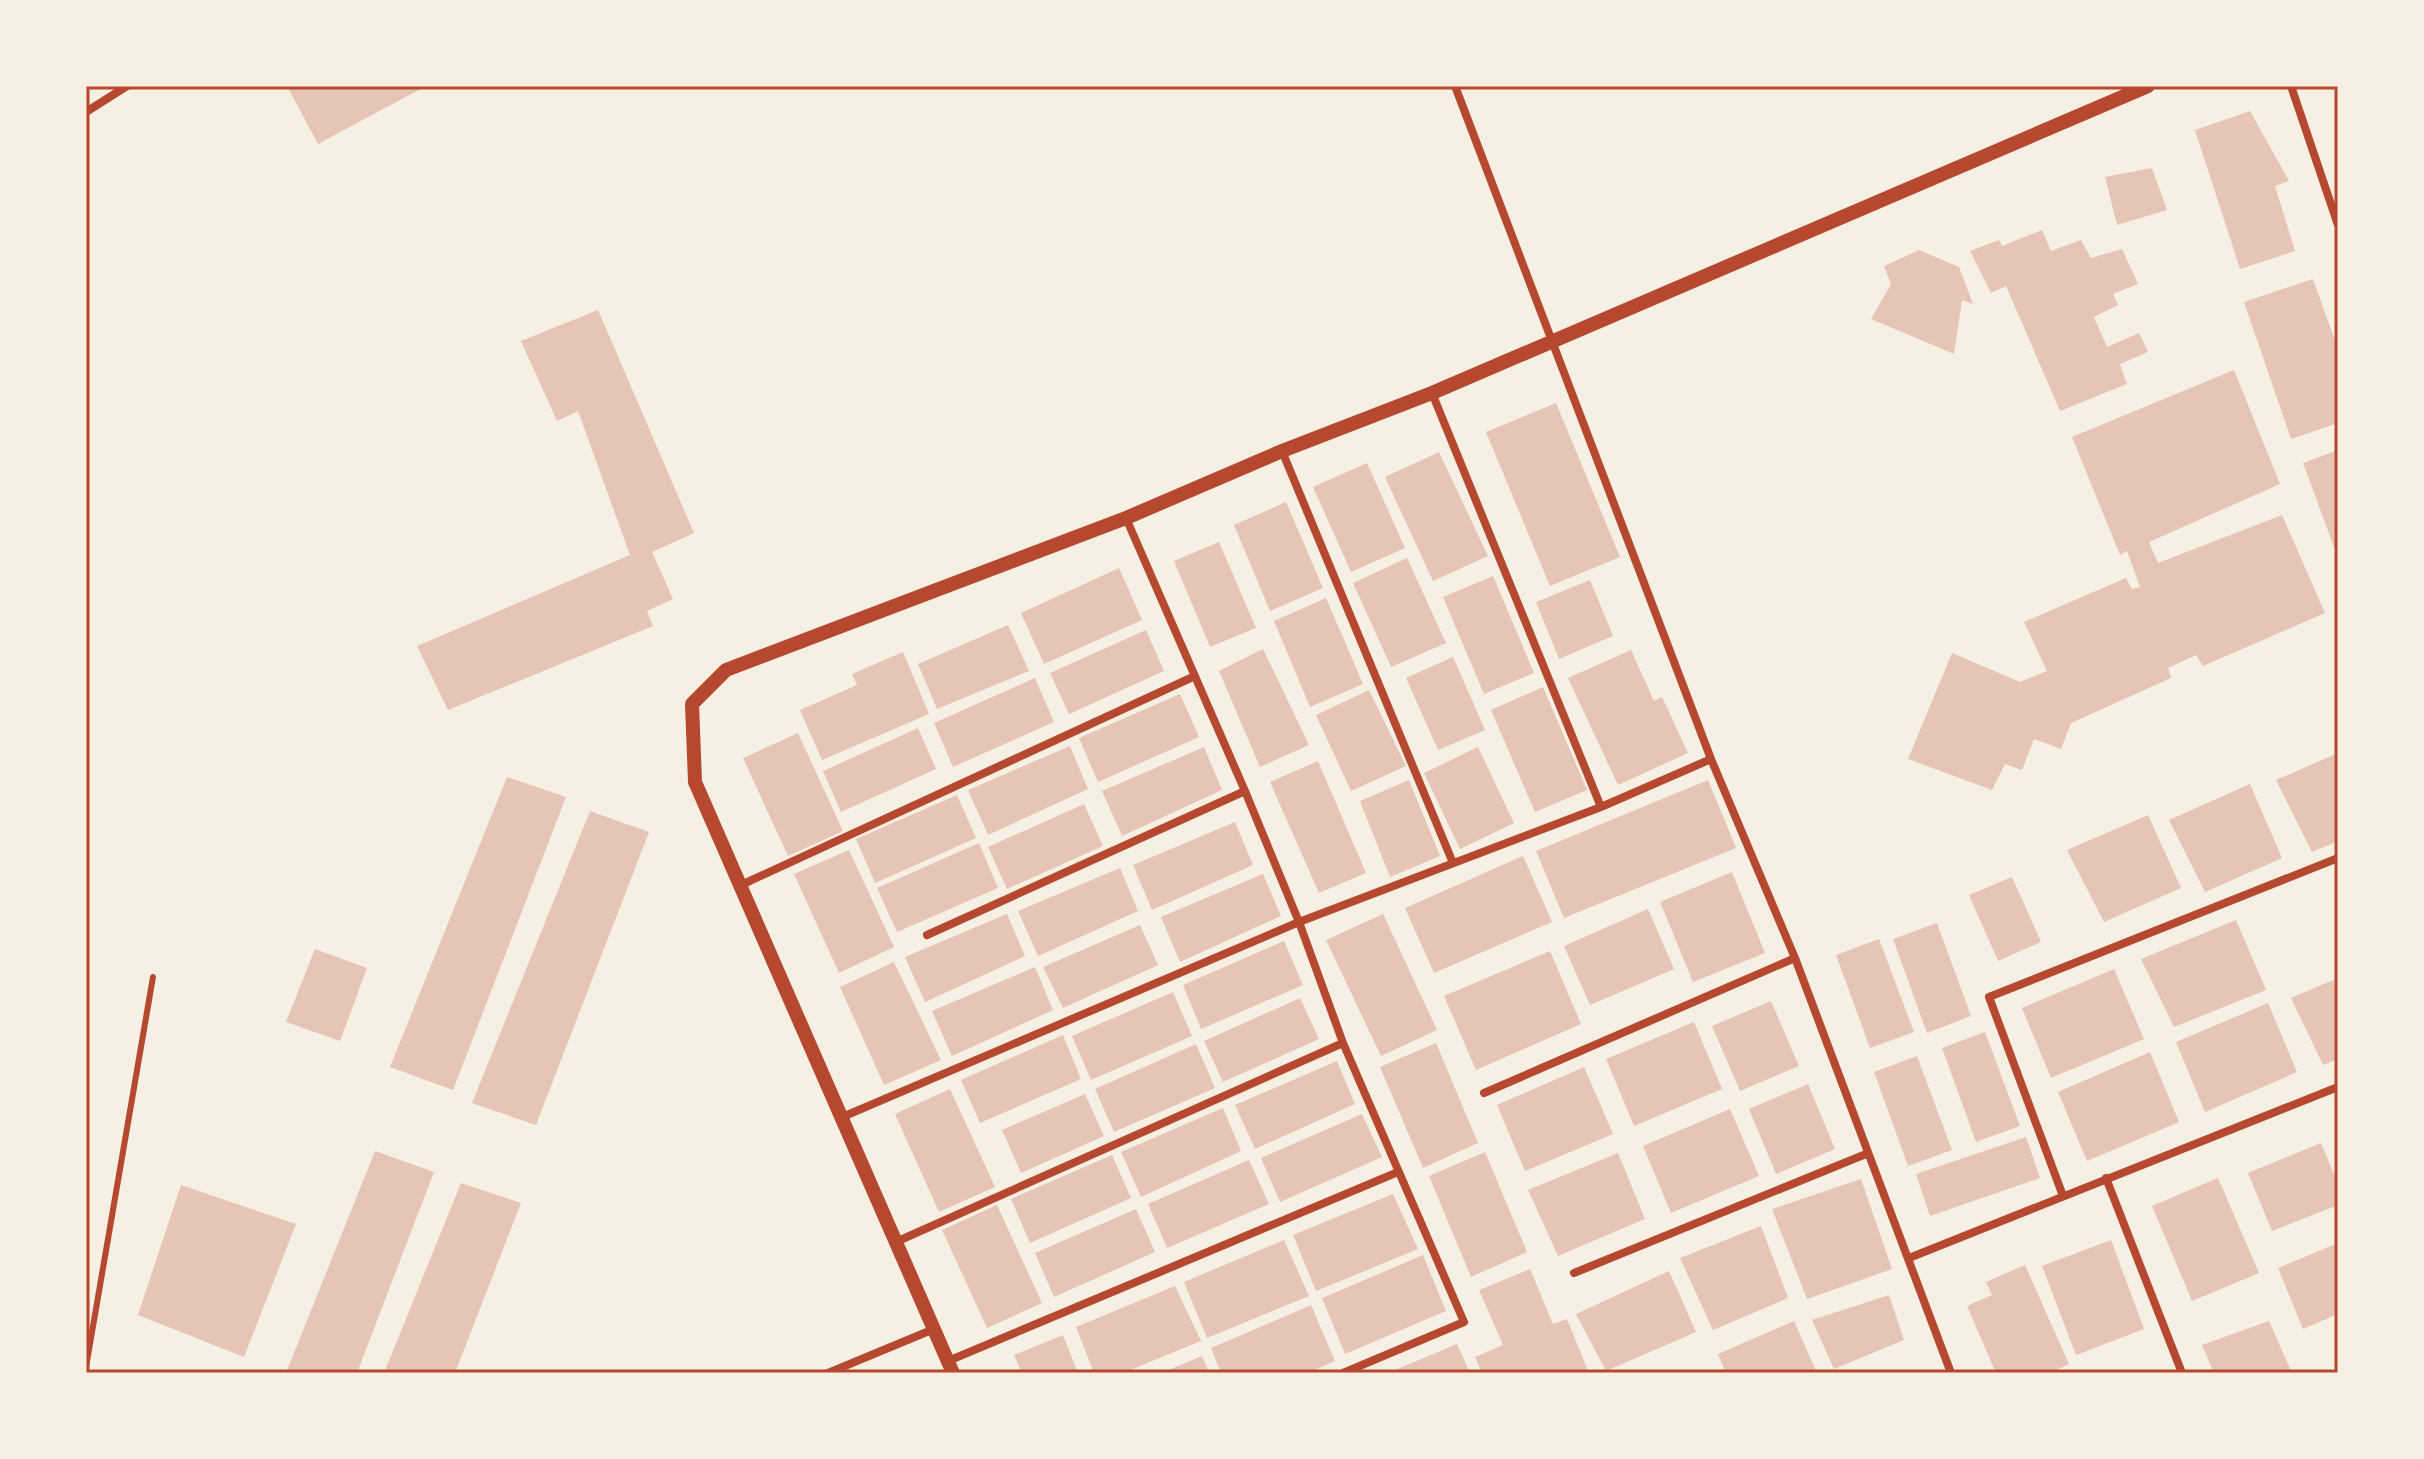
<svg xmlns="http://www.w3.org/2000/svg" width="2424" height="1459" font-family="'Zilla Slab',serif">
	<rect width="100%" height="100%" fill="#f6efe4"/>
	<path fill="#e6c5b7" d="M287,86H426L318,144Z
		M2250,111L2289,181L2275,186L2295,251L2240,269L2195,130Z
		M2152,168L2167,210L2117,225L2105,177Z
		M2042,230L2051,251L2081,240L2091,258L2122,249L2138,284L2113,294L2118,305L2094,317L2107,347L2139,333L2148,352L2120,364L2127,384L2060,411L2006,286L1991,293L1970,251L1999,240L2002,246Z
		M1919,250L1959,267L1973,304L1962,300L1954,354L1871,319L1891,284L1884,266Z
		M2313,279L2338,349V423L2291,439L2244,302Z
		M598,310L694,533L652,552L673,599L647,611L653,626L448,710L417,646L630,555L578,411L557,421L521,341Z
		M2234,370L2280,484L2149,542L2158,563L2282,515L2325,613L2203,666L2196,655L2168,668L2171,678L2071,723L2061,749L2034,739L2022,770L2005,764L1992,790L1908,759L1952,653L2020,682L2047,671L2024,622L2126,578L2132,589L2140,587L2127,551L2120,555L2072,437Z
		M1556,403L1620,557L1550,586L1486,432Z
		M2338,450V558L2303,463Z
		M1439,452L1488,556L1433,581L1385,477Z
		M1367,463L1405,548L1351,572L1313,487Z
		M1286,502L1323,588L1270,611L1234,525Z
		M1219,542L1256,628L1210,647L1174,561Z
		M1407,558L1446,643L1391,667L1353,583Z
		M1119,568L1142,620L1044,664L1021,613Z
		M1493,576L1534,673L1484,694L1443,597Z
		M1590,580L1613,636L1559,659L1536,602Z
		M1326,598L1363,684L1310,707L1274,621Z
		M1008,625L1029,671L937,709L918,664Z
		M1146,630L1164,671L1069,714L1050,673Z
		M1263,649L1309,745L1260,767L1219,671Z
		M1631,650L1654,701L1662,697L1688,753L1618,785L1568,678Z
		M903,652L929,714L822,760L800,710L857,685L852,674Z
		M1453,657L1485,730L1438,750L1406,678Z
		M1035,678L1054,722L953,767L934,723Z
		M1543,687L1587,790L1535,812L1491,710Z
		M1369,690L1406,766L1351,791L1316,715Z
		M1180,694L1199,737L1098,782L1079,738Z
		M918,728L936,769L841,812L823,771Z
		M798,733L843,831L788,856L743,758Z
		M1070,746L1088,789L988,835L968,790Z
		M1204,747L1222,790L1122,836L1102,791Z
		M1478,747L1514,823L1460,849L1424,773Z
		M2338,753V841L2312,852L2276,780Z
		M1318,761L1366,873L1319,893L1270,782Z
		M507,777L566,797L453,1090L390,1067Z
		M1409,780L1440,856L1390,877L1360,801Z
		M1708,780L1736,848L1564,918L1536,851Z
		M2250,784L2282,858L2205,892L2169,820Z
		M957,795L976,838L875,883L856,839Z
		M1084,804L1103,846L1007,889L988,847Z
		M590,811L649,832L536,1125L472,1103Z
		M2148,815L2181,888L2104,922L2067,850Z
		M1235,822L1253,865L1152,910L1133,865Z
		M979,843L998,888L897,932L877,888Z
		M849,850L894,947L839,973L794,874Z
		M1523,856L1552,922L1434,973L1405,908Z
		M1120,868L1138,911L1038,956L1018,911Z
		M1732,872L1765,953L1693,982L1660,902Z
		M1263,874L1281,916L1180,962L1161,917Z
		M2012,877L2041,942L1998,961L1969,895Z
		M1648,909L1674,969L1590,1005L1564,946Z
		M1007,914L1025,956L925,1002L905,957Z
		M1383,914L1437,1030L1381,1056L1326,940Z
		M2236,920L2266,990L2174,1027L2141,959Z
		M1937,923L1971,1016L1927,1033L1893,939Z
		M1140,925L1158,965L1063,1008L1043,967Z
		M1879,939L1914,1032L1870,1048L1836,955Z
		M1284,941L1303,985L1201,1029L1183,985Z
		M315,949L367,968L340,1041L286,1022Z
		M1550,951L1581,1024L1476,1070L1444,996Z
		M894,962L941,1060L884,1085L840,987Z
		M1035,967L1053,1010L952,1056L932,1011Z
		M2114,969L2144,1039L2051,1078L2022,1008Z
		M2338,978V1059L2323,1065L2291,998Z
		M1173,992L1192,1036L1091,1080L1072,1036Z
		M1300,998L1319,1039L1223,1082L1204,1041Z
		M1771,1001L1799,1066L1740,1091L1712,1026Z
		M2268,1003L2297,1072L2205,1112L2176,1042Z
		M1694,1022L1722,1089L1634,1126L1606,1059Z
		M1985,1032L2020,1126L1976,1142L1942,1048Z
		M1063,1035L1081,1079L980,1123L961,1080Z
		M1436,1043L1478,1143L1423,1168L1380,1067Z
		M1196,1044L1215,1088L1114,1132L1095,1089Z
		M2150,1052L2179,1122L2087,1161L2058,1092Z
		M1917,1056L1952,1150L1908,1166L1874,1072Z
		M1337,1061L1355,1104L1255,1149L1235,1105Z
		M1584,1067L1613,1134L1525,1171L1497,1105Z
		M1808,1084L1835,1149L1776,1174L1749,1109Z
		M950,1089L995,1187L939,1212L895,1114Z
		M1085,1094L1104,1136L1021,1173L1002,1130Z
		M1223,1108L1241,1151L1141,1197L1121,1152Z
		M1730,1109L1759,1176L1671,1213L1643,1146Z
		M1362,1114L1382,1157L1280,1202L1261,1158Z
		M2026,1137L2040,1178L1930,1216L1916,1174Z
		M2321,1143L2338,1184V1205L2272,1231L2248,1173Z
		M375,1151L434,1172L357,1373H286Z
		M1485,1152L1527,1252L1471,1277L1429,1176Z
		M1618,1153L1645,1219L1558,1256L1528,1190Z
		M1112,1155L1131,1198L1030,1243L1011,1199Z
		M1249,1160L1269,1204L1167,1248L1148,1204Z
		M2218,1178L2259,1273L2192,1301L2152,1206Z
		M1861,1179L1892,1269L1807,1299L1772,1209Z
		M461,1183L521,1203L455,1373H384Z
		M181,1185L296,1224L244,1357L138,1315Z
		M1393,1194L1418,1249L1316,1291L1293,1235Z
		M997,1205L1042,1303L987,1328L942,1230Z
		M1136,1209L1155,1252L1054,1297L1035,1253Z
		M1761,1226L1788,1298L1713,1330L1680,1258Z
		M1284,1240L1309,1296L1207,1338L1184,1282Z
		M2111,1240L2144,1329L2076,1355L2042,1266Z
		M2338,1243V1314L2303,1329L2278,1268Z
		M1423,1255L1446,1311L1345,1354L1322,1298Z
		M2025,1265L2069,1364L2050,1373H1996L1967,1306L1992,1295L1986,1282Z
		M1530,1269L1553,1324L1567,1319L1589,1373H1482L1475,1357L1503,1345L1479,1290Z
		M1669,1271L1696,1332L1606,1371L1576,1314Z
		M1175,1286L1201,1341L1123,1373H1094L1076,1327Z
		M1889,1295L1904,1340L1834,1369L1812,1320Z
		M1311,1305L1335,1361L1307,1373H1221L1211,1348Z
		M1794,1321L1817,1373H1726L1718,1354Z
		M2269,1321L2292,1373H2214L2202,1345Z
		M1063,1335L1078,1373H1022L1014,1355Z
		M1457,1344L1470,1373H1388Z
		M1202,1356L1209,1373H1161Z"/>
	<g fill="none" stroke-linecap="round" stroke-linejoin="round">
		<path stroke="#b5482f" stroke-width="6" d="M86,1367L153,977"/>
		<path stroke="#b5482f" stroke-width="8" d="M1455,86L1711,759L1795,958L1951,1373
			M2291,86L2338,225
			M86,112L127,86
			M1432,393L1601,807
			M1282,451L1453,863
			M1126,518L1245,791L1299,922L1343,1043L1464,1322L1343,1373
			M741,885L1195,676
			M927,935L1245,791
			M1484,1093L1795,958
			M840,1118L1299,922L1601,807L1711,759
			M2106,1178L2182,1373
			M2063,1196L1989,997L2338,858
			M898,1241L1343,1043
			M1909,1258L2338,1087
			M1574,1273L1866,1154
			M948,1361L1398,1172
			M828,1373L934,1329"/>
		<path stroke="#b5482f" stroke-width="14" d="M953,1373L695,782L692,704L726,670L1126,518L1282,451L1432,393L2148,86"/>
	</g>
	<rect width="2424" height="1459" fill="none" stroke="#f6efe4" stroke-width="176"/>
	<rect x="88" y="88" width="2248" height="1283" fill="none" stroke="#b5482f" stroke-width="3"/>
</svg>
